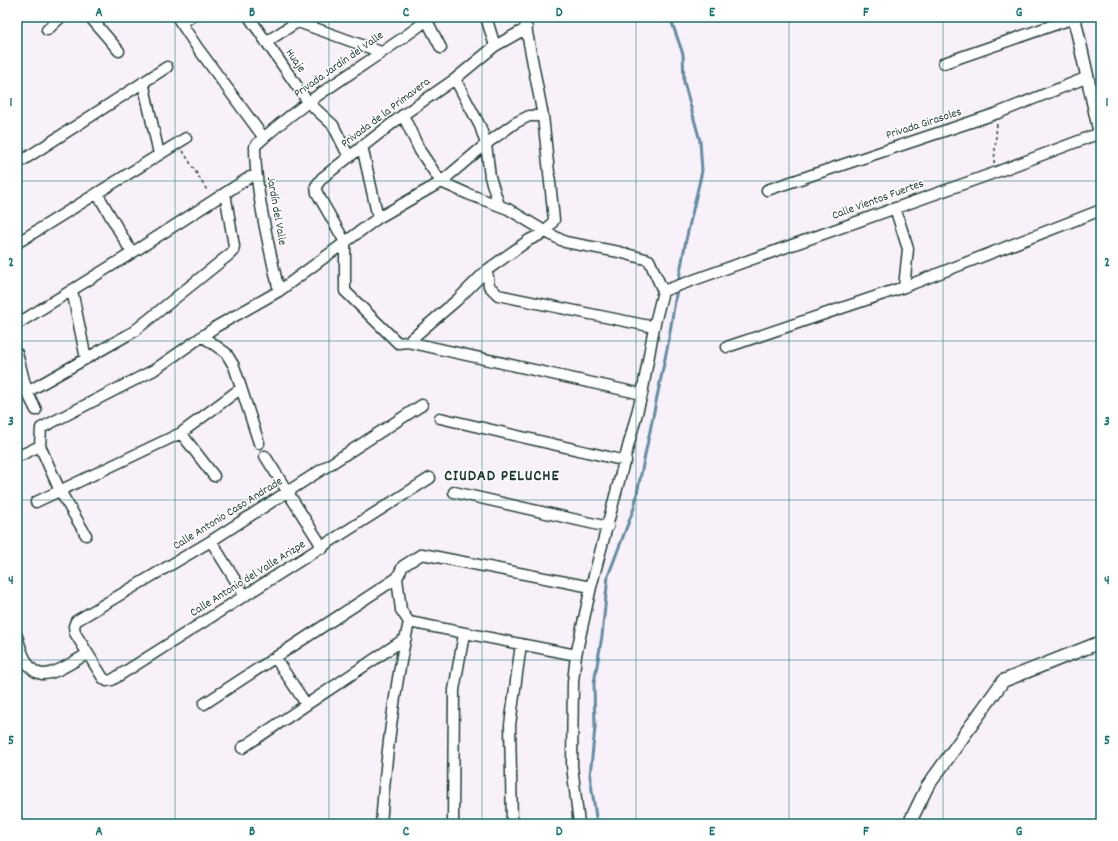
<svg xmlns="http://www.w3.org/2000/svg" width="1118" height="841" font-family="Dekko,sans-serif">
	<rect width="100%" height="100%" fill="#f9f1fa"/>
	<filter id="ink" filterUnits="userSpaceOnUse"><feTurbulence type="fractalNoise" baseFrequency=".025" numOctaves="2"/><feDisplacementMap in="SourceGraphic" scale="8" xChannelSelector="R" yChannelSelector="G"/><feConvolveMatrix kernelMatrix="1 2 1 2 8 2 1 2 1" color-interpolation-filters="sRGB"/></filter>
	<g filter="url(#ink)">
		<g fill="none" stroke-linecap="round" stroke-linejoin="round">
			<path stroke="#628ca2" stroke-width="3" d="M670,17L683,54L684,82L700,141L702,171L686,240L678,283
				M597,824L590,776L595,728L594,683L602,636L608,576L634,508L668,344L677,288"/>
			<defs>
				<path id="minor" d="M90,17L119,51
					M177,17L197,47L264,138
					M249,17L308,102L333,125L349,157
					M425,17L441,48
					M486,17L495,46
					M181,22L191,17
					M298,22L381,52
					M47,30L61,17
					M266,42L305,17
					M944,63L1077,17
					M455,79L480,126L486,144L490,177L499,205
					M143,82L159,154
					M403,115L420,151L441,182L468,194L508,209L546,232L565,242L619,252L649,260L663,291L654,327L642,394L591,587L576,655L573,682L572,766L579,824
					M362,146L378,218
					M17,164L167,67
					M767,190L998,113L1088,77
					M97,193L132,253
					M895,208L908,249L904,287
					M345,242V291L398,343L408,342L642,394
					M345,242L317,193L316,186L322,178L403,115L455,79L495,46L527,28
					M17,243L186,138
					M487,270L489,286L498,295L654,327
					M72,290L86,359
					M279,291C269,247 255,190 255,146C308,95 374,62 431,17
					M663,291L994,173L1100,133
					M17,324L132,253L250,177
					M202,336L226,353L234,366L259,443
					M408,342L457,300L487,270L529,240L546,232L554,220L543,116L524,17
					M727,347L904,287L1101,210
					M17,353L27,392L36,410
					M27,392L133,332L230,254L233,251L234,246L225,193
					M422,405L211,541L76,621L74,626L75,633L103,678L107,681L112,680L430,478
					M440,418L626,461
					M181,433L214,476
					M19,456L40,446
					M265,456L323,548
					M454,492L608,527
					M36,502L181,433L240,389
					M86,535L60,491L40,446L41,428L154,370L217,326L279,291L378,218L441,182L486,144L515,123L529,116H543
					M211,541L245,596
					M409,622L576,655
					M17,636C31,690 48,677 87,654
					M276,659L306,704
					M204,704L397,578
					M242,748L406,638
					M381,824C386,756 394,689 409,622L401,610L397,578L403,566L422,554L591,587
					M453,824L454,690L464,634
					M512,824L510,725L521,644"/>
				<path id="tertiary" d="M1074,17L1101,138
					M909,824L927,787L1003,681L1101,642"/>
			</defs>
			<use href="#minor" stroke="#1f3d34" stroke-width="13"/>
			<use href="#tertiary" stroke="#1f3d34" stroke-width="15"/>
			<path stroke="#1f3d34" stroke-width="1.5" stroke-dasharray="3 3" stroke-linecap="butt" d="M183,151L208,192
				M994,163L997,123"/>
			<use href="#minor" stroke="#fff" stroke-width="10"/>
			<use href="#tertiary" stroke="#fff" stroke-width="12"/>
		</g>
	</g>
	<path fill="none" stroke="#0f766e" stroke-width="1" stroke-opacity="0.55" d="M175,17V824M329,17V824M482,17V824M636,17V824M789,17V824M943,17V824M17,181H1101M17,341H1101M17,500H1101M17,660H1101"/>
	<g text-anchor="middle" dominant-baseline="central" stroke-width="3" stroke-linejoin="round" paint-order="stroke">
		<g font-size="12" fill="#1f3d34" stroke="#fff">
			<text transform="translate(295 61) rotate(55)">Huaje</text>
			<text transform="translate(339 65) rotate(-35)">Privada Jardín del Valle</text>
			<text transform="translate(386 113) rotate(-37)">Privada de la Primavera</text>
			<text transform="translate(924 124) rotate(-18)">Privada Girasoles</text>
			<text transform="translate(878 200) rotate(-20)">Calle Vientos Fuertes</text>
			<text transform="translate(276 211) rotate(80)">Jardín del Valle</text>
			<text transform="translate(228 514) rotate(-32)">Calle Antonio Caso Andrade</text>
			<text transform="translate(248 579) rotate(-32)">Calle Antonio del Valle Arizpe</text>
		</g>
		<g font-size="16" font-weight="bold" letter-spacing="1" fill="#1f3d34" stroke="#fff">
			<text x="502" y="476">CIUDAD PELUCHE</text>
		</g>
	</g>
	<rect width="1118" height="841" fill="none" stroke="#fff" stroke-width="44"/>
	<rect x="22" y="22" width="1074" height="797" fill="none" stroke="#0f766e" stroke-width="1.5"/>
	<g font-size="13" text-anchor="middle" font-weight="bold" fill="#0f766e">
		<text x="99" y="16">A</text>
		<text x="252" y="16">B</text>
		<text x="406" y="16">C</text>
		<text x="559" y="16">D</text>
		<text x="712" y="16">E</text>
		<text x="866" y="16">F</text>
		<text x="1019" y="16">G</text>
		<text x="11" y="106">1</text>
		<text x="1107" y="106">1</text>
		<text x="11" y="266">2</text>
		<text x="1107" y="266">2</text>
		<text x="11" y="425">3</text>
		<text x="1107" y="425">3</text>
		<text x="11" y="584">4</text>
		<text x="1107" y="584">4</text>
		<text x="11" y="744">5</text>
		<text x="1107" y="744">5</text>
		<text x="99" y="835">A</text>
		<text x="252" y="835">B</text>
		<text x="406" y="835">C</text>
		<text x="559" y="835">D</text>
		<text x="712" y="835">E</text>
		<text x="866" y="835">F</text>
		<text x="1019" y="835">G</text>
	</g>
</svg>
